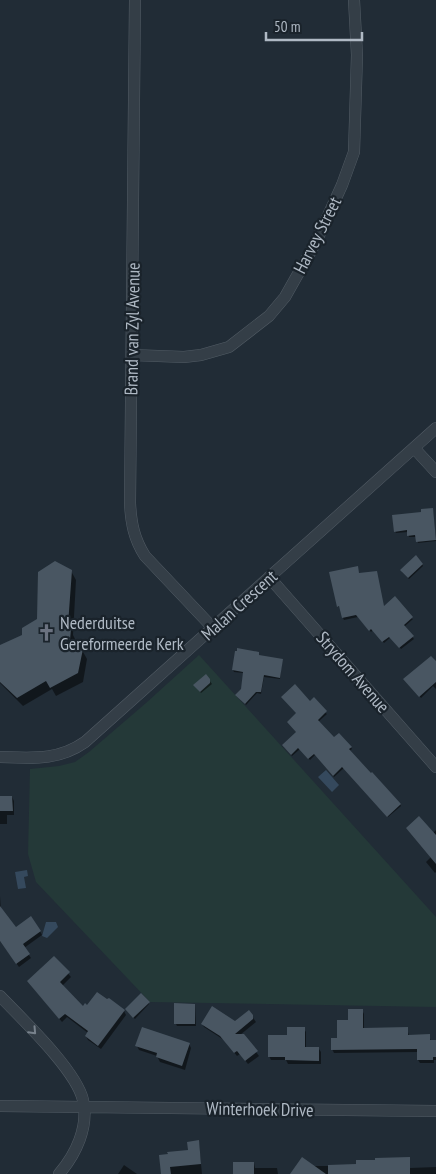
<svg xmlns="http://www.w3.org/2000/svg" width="436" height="1174" font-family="'PT Sans Narrow',sans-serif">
	<rect width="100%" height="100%" fill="#212c36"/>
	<path fill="#243938" d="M199,655L436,917V1007L150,1002L36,882L28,854L30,769L59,766L75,762L89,752L146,703Z"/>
	<path fill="#35495d" d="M326,770L339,785L332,792L318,777Z
		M27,870L28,876L24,877L26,888L18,889L15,872Z
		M46,922H56L58,927L47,938L42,936Z"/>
	<path fill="#0007" d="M433,511L436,541L418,543L417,537H409L408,532L396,533L395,531Z
		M422,564L423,566L409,579L402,572Z
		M71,571L76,580L73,635L75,639V645L82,650L87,659L83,682L56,696L52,689L23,706L0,683V646L24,636L38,620Z
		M359,574L384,607L413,619L404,627L414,639L401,649L391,637L384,643L373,630L371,632L358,617L344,620L343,618L341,608L338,606Z
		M282,660L280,679L264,677L261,694L257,693L246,705L238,696L242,690L244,673L234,672L233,670L257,661Z
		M436,663V689L433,686L421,698L406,681Z
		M206,676L212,684L201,693L196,687Z
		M310,702L327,714L318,722L334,739L351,747L352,749L349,751L400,804L401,806L388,817L344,768L334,777L315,755L310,760L300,749L292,756L284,747L297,732Z
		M12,797L14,801V815H7V824H0V798Z
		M436,830V872L435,873L426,862L431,857L433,833Z
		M0,896L1,911L15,929L40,931L42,935L24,948L31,958L19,967L0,941Z
		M54,957L71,977L62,986L83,1008L124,1011L126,1015L101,1049L88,1040L86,1036L88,1033L67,1017L62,1022L31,985Z
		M149,1003V1004L135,1019L127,1011Z
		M195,1005L196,1026H177L176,1024Z
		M362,1010L364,1014V1029L407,1028L409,1036H429L431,1041H436V1060H434V1063H420L418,1060V1052L334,1053L332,1049L350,1021Z
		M249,1012L256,1022L240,1035L244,1036L259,1056L248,1064L240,1054L237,1056L224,1040L204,1027L202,1024L235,1023Z
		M304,1029L306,1032V1049H319L321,1052V1064H288L286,1060H271L269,1056Z
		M189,1044L191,1048L185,1070L160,1062L157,1056L139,1050L137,1046Z
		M199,1143L202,1174H162L161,1156L189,1151Z
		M410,1160V1168L436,1167V1174H292L312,1166H357Z
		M254,1163L255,1168H277L278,1174H234Z
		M124,1165L137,1174H118Z"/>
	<path fill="#495662" d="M433,508L436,540L416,542L415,535L407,536V530L394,532L392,515L421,512V509Z
		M416,555L423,564L408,578L400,570Z
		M55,561L72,570L68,625L71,629L70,640L83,649L78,673L50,688L46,681L17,698L0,682V645L22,635V628L37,619L38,572Z
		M358,566L359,573L377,571L384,606L395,596L413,617L404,625L414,636L399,648L389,637L382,642L371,629L369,631L356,615L342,618L339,606L337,607L329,572Z
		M237,648L259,652V655L283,659L280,678L264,675L261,692H256L245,704L235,695L241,689L243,672L232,670L235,651H237Z
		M431,656L436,661V682L419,697L403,679Z
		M206,674L210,679V683L200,692L193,685Z
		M295,684L310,701L314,697L327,711L318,720L334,737L339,733L352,747L349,749L371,773L372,772L401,804L387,817L342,767L333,776L314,754L308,759L298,748L291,755L282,745L296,732L287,722L296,713L281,697Z
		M0,796H12L13,811H0Z
		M419,816L436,835V864L406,828Z
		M0,906L16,927L31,916L41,931L23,944L30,954L16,964L0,941Z
		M54,956L70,972L60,982L83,1006L85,1003L87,1005L97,992L107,999L109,998L125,1010L98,1046L85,1036L88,1031L65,1014L59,1019L27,981Z
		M141,993L150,1002L133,1018L125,1009Z
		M174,1003L195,1004V1024H174Z
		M212,1006L235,1021L249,1010L253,1015V1019L235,1034H244L258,1051L245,1061L237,1051L234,1053L220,1036L201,1024Z
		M348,1009H363V1028L408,1027V1035L430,1034V1040H436V1057H433V1060H417V1049L331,1050V1038H337V1020H348Z
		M142,1027L190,1043L182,1066L156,1057L157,1053L135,1046Z
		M287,1027H305V1047H319V1061L285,1060V1057H268V1035H287Z
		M199,1140L201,1164L170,1167L171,1174H161L159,1155L168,1154L167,1152L188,1150L187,1142Z
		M302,1157L326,1174H290Z
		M410,1157V1174H328V1165L356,1164V1160H375V1158Z
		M233,1162H254V1174H233Z"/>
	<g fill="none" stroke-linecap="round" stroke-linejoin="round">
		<defs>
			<path id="minor" d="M135,0L130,503C131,523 134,539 145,556L213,628
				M132,355L184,357L201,355L229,347L269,316L285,297L316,242L342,185L354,152L357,55L354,0
				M414,448L436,472
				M269,577L436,767
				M0,757C32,758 58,761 85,742L436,428
				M0,996C22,1019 76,1070 83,1100C89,1127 76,1154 59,1174
				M0,1106L436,1111"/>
		</defs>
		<use href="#minor" stroke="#525c65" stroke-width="12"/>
		<use href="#minor" stroke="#343e47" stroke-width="11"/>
	</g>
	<defs><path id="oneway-chevron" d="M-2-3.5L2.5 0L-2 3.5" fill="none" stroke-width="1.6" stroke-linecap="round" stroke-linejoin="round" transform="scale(1.25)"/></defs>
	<use stroke="#78828c" href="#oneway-chevron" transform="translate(33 1031) rotate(47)"/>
	<defs>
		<symbol id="church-bare" viewBox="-9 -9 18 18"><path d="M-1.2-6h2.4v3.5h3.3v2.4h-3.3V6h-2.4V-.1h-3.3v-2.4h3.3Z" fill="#6b7280" stroke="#1a232b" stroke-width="2.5" paint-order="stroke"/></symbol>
	</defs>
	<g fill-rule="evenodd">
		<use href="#church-bare" x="34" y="620" width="25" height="25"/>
	</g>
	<g text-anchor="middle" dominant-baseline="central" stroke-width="4.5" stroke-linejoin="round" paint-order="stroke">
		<g font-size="18" fill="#afb9c4" stroke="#1a232b">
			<text transform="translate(317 235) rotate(-63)">Harvey Street</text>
			<text transform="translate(132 329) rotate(-89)">Brand van Zyl Avenue</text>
			<text transform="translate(239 605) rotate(-42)">Malan Crescent</text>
			<text transform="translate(353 672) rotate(49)">Strydom Avenue</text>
			<text transform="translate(260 1109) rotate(1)">Winterhoek Drive</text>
		</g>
		<g font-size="18" fill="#afb9c4" stroke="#1a232b" text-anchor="start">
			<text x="60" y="622">Nederduitse<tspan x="60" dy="21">Gereformeerde Kerk</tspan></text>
		</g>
	</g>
	<path d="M266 32v8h96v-8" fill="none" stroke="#afb9c4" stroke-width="2.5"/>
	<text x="274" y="32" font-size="15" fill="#afb9c4" stroke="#1a232b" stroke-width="4" paint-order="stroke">50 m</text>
</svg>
